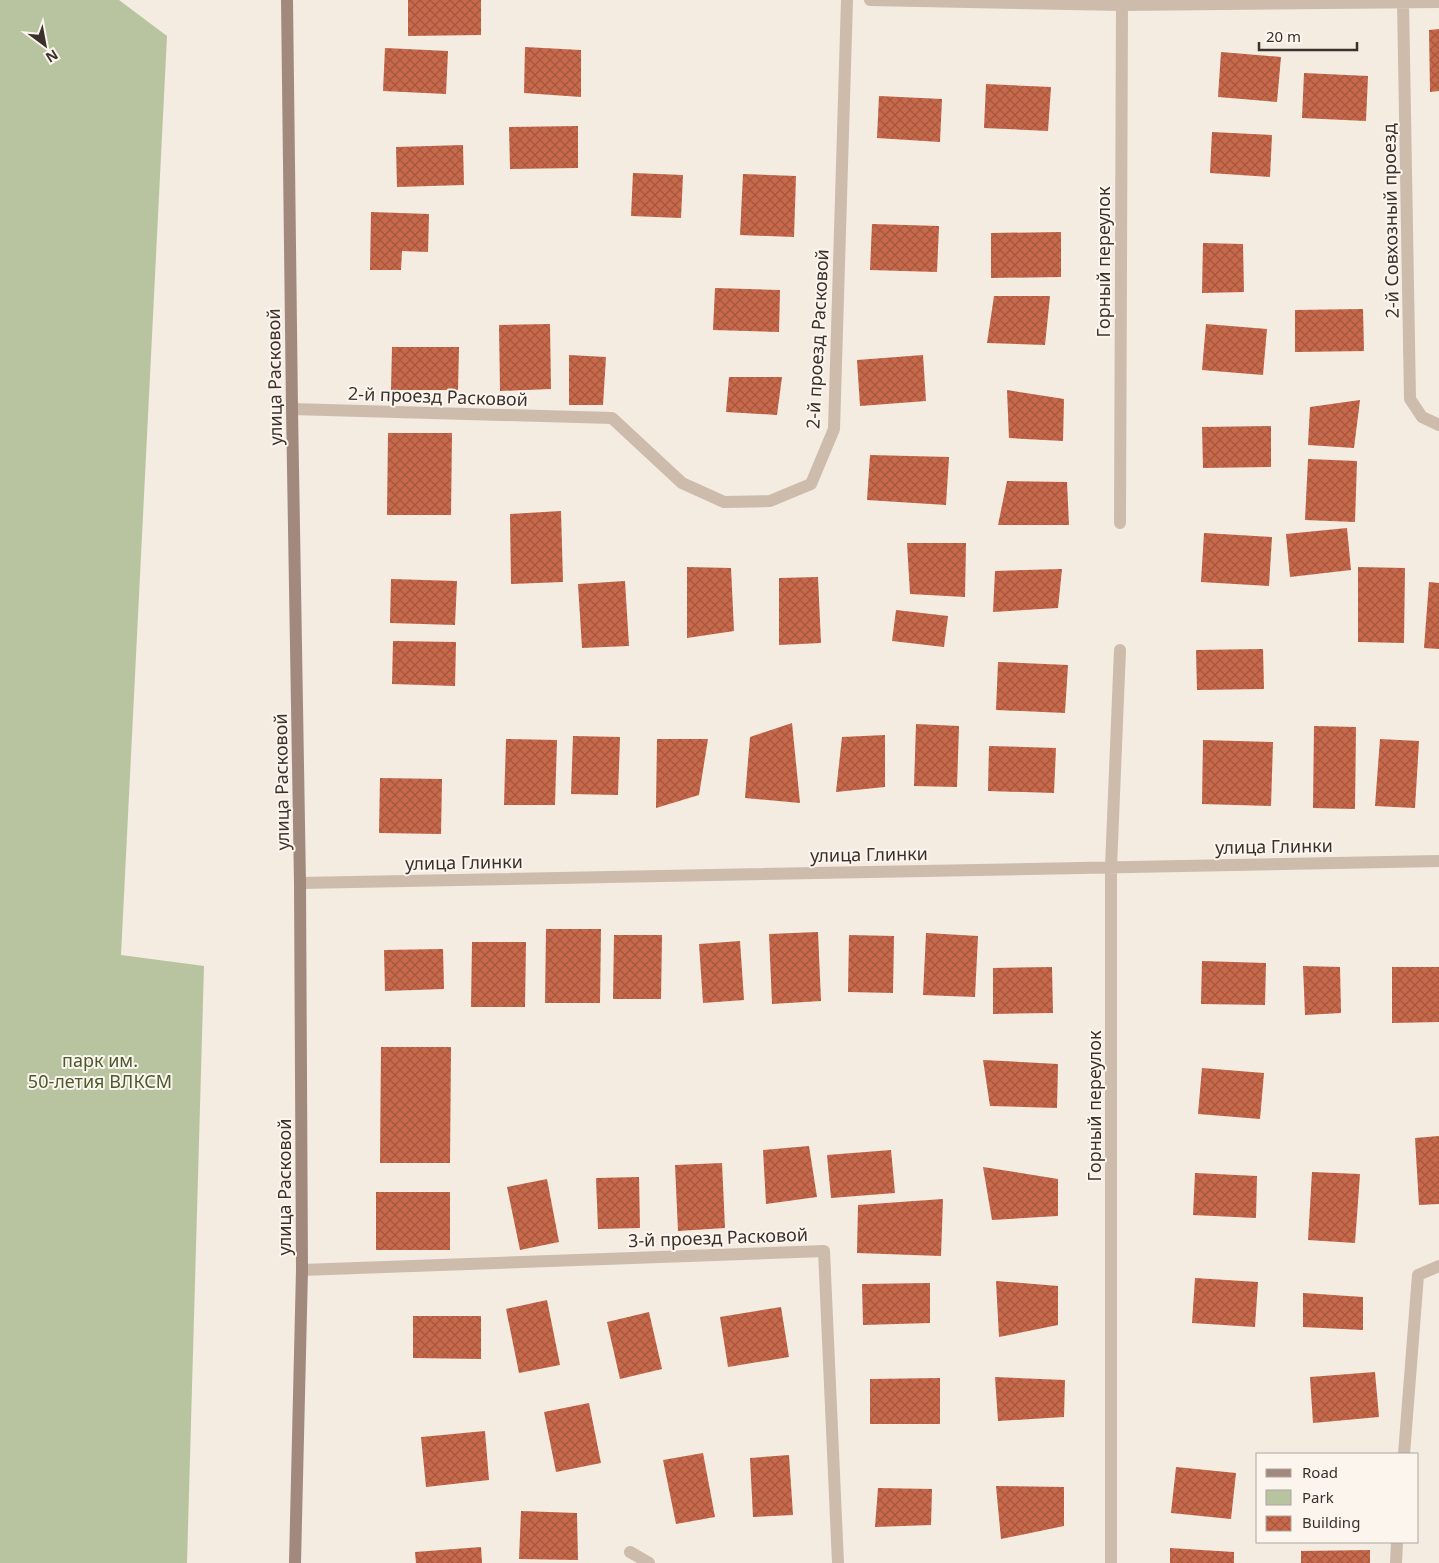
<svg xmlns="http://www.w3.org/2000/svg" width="1439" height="1563" font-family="'Noto Sans',sans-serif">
	<defs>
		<pattern id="building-cross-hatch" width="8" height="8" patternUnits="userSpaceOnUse" patternTransform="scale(1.25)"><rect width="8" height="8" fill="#c8694b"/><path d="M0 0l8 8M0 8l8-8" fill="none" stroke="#a4573f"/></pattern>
	</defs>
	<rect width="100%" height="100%" fill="#f4ebe1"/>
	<path fill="#b8c4a0" d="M0,0H119L167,36L121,955L204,966L187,1563H0Z"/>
	<path fill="url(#building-cross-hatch)" d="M408,0H481V35L408,36Z
		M1439,29V91L1430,92L1429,30Z
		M525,47L581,50V97L524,93Z
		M385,48L448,51L446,94L383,91Z
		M1221,52L1281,57L1277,102L1218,97Z
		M1304,73L1368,76L1366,121L1302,118Z
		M986,84L1051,87L1048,131L984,128Z
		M879,96L942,99L940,142L877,138Z
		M578,126V168L510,169L509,127Z
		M1212,132L1272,135L1270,177L1210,173Z
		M463,145L464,185L397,187L396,147Z
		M633,173L683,175L681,218L631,216Z
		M743,174L796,176L794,237L740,235Z
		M371,212L429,214L428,252L402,251L401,270H370Z
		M872,224L939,226L937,272L870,270Z
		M1061,232V277L991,278V233Z
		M1203,243L1243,244L1244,292L1202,293Z
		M715,288L780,290L779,332L713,330Z
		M994,296H1050L1045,345L987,343Z
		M1363,309L1364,351L1295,352V310Z
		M550,324L551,389L500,391L499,325Z
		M1206,324L1267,329L1263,375L1202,370Z
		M392,347H459L458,390H391Z
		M569,355L606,357L603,405H569Z
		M923,355L926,401L860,406L857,360Z
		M729,377H782L777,415L726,412Z
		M1007,390L1064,399L1063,441L1009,438Z
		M1360,400L1354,448L1308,445L1310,407Z
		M1271,426V467L1203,468L1202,427Z
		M388,433H452L451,515H387Z
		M870,455L949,457L946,505L867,500Z
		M1308,459L1357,461L1355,522L1305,520Z
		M1007,481L1067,482L1069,525H998Z
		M561,511L563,582L511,584L510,514Z
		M1347,528L1351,570L1290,577L1286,534Z
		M1204,533L1272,537L1269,586L1201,582Z
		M907,543H966L965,597L910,594Z
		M687,567L731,568L734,631L687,638Z
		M1358,567L1405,568L1404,643L1358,642Z
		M1062,569L1058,608L993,612L995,571Z
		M818,577L821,643L779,645V578Z
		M391,579L457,581L455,625L390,623Z
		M625,581L629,646L582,648L578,584Z
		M1429,582L1439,583V649L1424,648Z
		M896,610L948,616L944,647L892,641Z
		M393,641L456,642L455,686L392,684Z
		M1263,649L1264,689L1197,690L1196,650Z
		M998,662L1068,665L1065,713L996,710Z
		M792,723L800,803L745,798L750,737Z
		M916,724L959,726L957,787L914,786Z
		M1314,726L1356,727L1355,809L1313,808Z
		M885,735V787L836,792L842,737Z
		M573,736L620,737L618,795L571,794Z
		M506,739L557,740L555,805H504Z
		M657,739H708L699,795L656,808Z
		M1380,739L1419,741L1415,808L1375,806Z
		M1203,740L1273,742L1271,806L1202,804Z
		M989,746L1056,748L1054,793L988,791Z
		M380,778L442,779L441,834L379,833Z
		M546,929H601L600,1003H545Z
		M818,932L821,1001L772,1004L769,934Z
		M926,933L978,936L975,997L923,995Z
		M614,935H662L661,999H613Z
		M849,935L894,936L893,993L848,992Z
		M740,941L744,1000L703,1003L699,944Z
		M472,942H526L525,1007H471Z
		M443,949L444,989L385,991L384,950Z
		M1202,961L1266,963L1265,1005L1201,1004Z
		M1303,966L1340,967L1341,1013L1305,1015Z
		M1052,967L1053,1013L993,1014V968Z
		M1392,967H1439V1022L1392,1023Z
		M381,1047H451L450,1163H380Z
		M983,1060L1058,1064L1057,1108L990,1106Z
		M1202,1068L1264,1073L1260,1119L1198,1114Z
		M1439,1136V1204L1419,1205L1415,1138Z
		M809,1146L817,1197L766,1204L763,1150Z
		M891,1150L895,1193L831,1198L827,1155Z
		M722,1163L725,1228L678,1231L675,1165Z
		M983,1167L1058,1179V1216L992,1220Z
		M1312,1172L1360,1174L1355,1243L1308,1240Z
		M1195,1173L1257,1176L1256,1218L1193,1215Z
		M639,1177L640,1228L598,1229L596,1178Z
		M547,1179L559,1242L520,1250L507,1187Z
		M376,1192H450V1250H376Z
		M943,1199L941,1256L857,1253L858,1205Z
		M1195,1278L1258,1282L1255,1327L1192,1323Z
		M996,1281L1058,1286V1325L999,1337Z
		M930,1283V1323L863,1325L862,1284Z
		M1303,1293L1363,1297V1330L1303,1327Z
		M547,1300L560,1365L519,1373L506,1309Z
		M781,1307L789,1357L728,1367L720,1317Z
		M649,1312L662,1369L620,1379L607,1322Z
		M413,1316H481V1359L413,1358Z
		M1375,1372L1379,1417L1313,1423L1310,1377Z
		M995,1377L1065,1380L1064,1417L998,1421Z
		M940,1378V1424H870V1379Z
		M589,1403L601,1463L556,1472L544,1412Z
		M485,1431L489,1480L426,1487L421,1437Z
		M703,1453L715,1517L676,1524L663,1460Z
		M789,1455L793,1515L753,1517L750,1458Z
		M1176,1467L1236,1473L1231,1519L1171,1513Z
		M996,1486L1064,1487V1526L1001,1539Z
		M878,1488L932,1489L931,1525L875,1527Z
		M521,1511L577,1513L578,1560L519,1559Z
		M481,1547L482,1563H416L415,1552Z
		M1170,1548L1234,1552V1563H1170Z
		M1370,1550V1563H1301V1551Z"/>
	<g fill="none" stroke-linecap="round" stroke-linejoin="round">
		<path stroke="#cdbbac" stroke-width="12" d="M630,1552L649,1563"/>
		<path stroke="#cdbbac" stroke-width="12" d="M870,0L1122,5L1439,2
			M1403,0L1410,399L1422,417L1439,425
			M292,409L612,418L682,483L724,502L770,501L811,484L834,429L847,0
			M1120,523L1122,0
			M300,883L1439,861
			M302,1270L824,1251L838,1563
			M1404,1454L1418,1275L1439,1266
			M1111,1563V867L1120,650
			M1396,1563L1397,1542"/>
		<path stroke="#a18a7d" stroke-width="12" d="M287,0L292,409L300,883L302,1270L295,1563"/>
	</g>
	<g text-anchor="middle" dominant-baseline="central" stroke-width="4" stroke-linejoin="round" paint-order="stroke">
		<g font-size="18" fill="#3b302b" stroke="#fbf5ee">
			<text transform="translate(1390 221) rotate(-91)">2-й Совхозный проезд</text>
			<text transform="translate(1103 262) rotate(-90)">Горный переулок</text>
			<text transform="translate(817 339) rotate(-87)">2-й проезд Расковой</text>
			<text transform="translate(274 377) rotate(-91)">улица Расковой</text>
			<text transform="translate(438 396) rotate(2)">2-й проезд Расковой</text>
			<text transform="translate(281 782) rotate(-91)">улица Расковой</text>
			<text transform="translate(1274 846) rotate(-1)">улица Глинки</text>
			<text transform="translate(869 854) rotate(-1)">улица Глинки</text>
			<text transform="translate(464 862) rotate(-1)">улица Глинки</text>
			<text transform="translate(1094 1106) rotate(-90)">Горный переулок</text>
			<text transform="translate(284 1187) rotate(-90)">улица Расковой</text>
			<text transform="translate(718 1237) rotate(-2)">3-й проезд Расковой</text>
		</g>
		<g font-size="18" fill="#4a5a2e" stroke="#fbf5ee">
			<text x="100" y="1060">парк им.<tspan x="100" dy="21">50-летия ВЛКСМ</tspan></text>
		</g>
	</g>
	<rect x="1256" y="1453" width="162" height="90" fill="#fbf5ee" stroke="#aea6a0"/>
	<rect x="1266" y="1469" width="25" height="8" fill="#a18a7d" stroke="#aea6a0"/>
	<text x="1302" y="1478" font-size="15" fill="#3b302b">Road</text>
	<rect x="1266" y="1490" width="25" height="15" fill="#b8c4a0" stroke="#aea6a0"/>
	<text x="1302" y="1503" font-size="15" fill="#3b302b">Park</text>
	<rect x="1266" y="1516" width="25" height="15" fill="url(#building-cross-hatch)" stroke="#aea6a0"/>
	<text x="1302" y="1528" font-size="15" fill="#3b302b">Building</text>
	<g transform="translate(45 45) rotate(148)" stroke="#fbf5ee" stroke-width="4" paint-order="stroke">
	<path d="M0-4L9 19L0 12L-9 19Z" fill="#3b302b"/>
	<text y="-8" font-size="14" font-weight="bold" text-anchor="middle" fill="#3b302b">N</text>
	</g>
	<path d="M1259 42v8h98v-8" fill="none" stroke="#3b302b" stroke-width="2.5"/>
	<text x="1266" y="42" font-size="15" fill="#3b302b" stroke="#fbf5ee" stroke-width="4" paint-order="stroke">20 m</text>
</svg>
